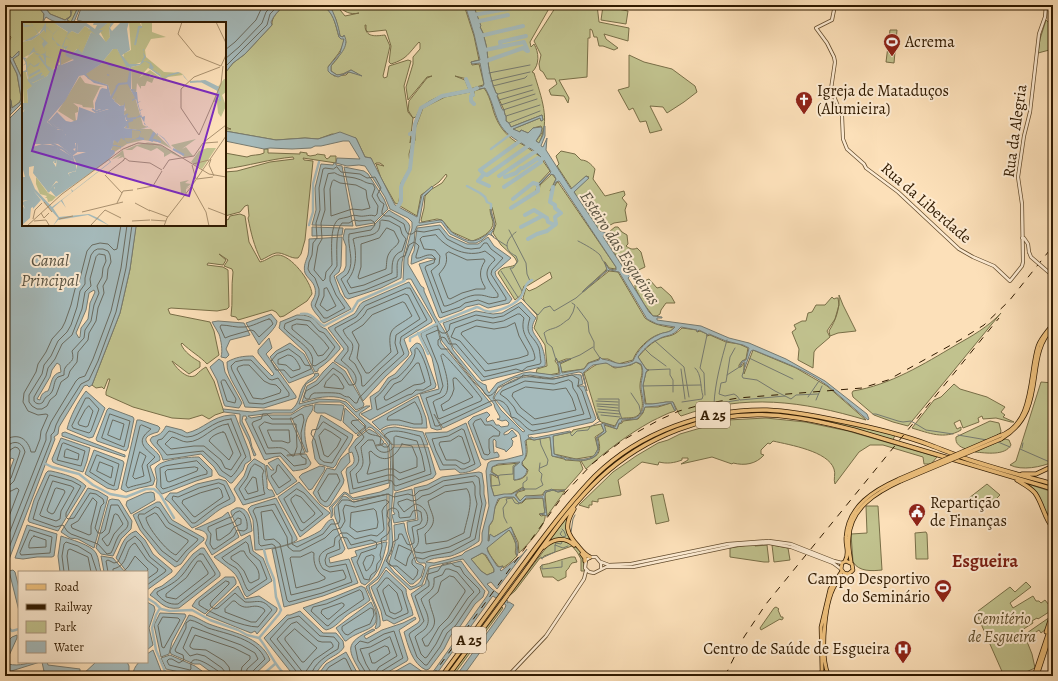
<svg xmlns="http://www.w3.org/2000/svg" width="1058" height="681" font-family="Alegreya,serif">
	<rect width="100%" height="100%" fill="#fce0b9"/>
	<filter id="stains"><feTurbulence type="fractalNoise" baseFrequency=".005" numOctaves="4"/><feColorMatrix values="0 0 0 0 .2 0 0 0 0 .09 0 0 0 0 .02 0 0 0 .5 -.17"/></filter>
	<radialGradient id="worn" r=".72"><stop offset=".6" stop-color="#630" stop-opacity="0"/><stop offset="1" stop-color="#630" stop-opacity=".3"/></radialGradient>
	<path fill="#c1c28e" stroke="#786e47" d="M5,5H37L44,14L43,23H23V81L13,59L18,54V53L12,58L5,52L11,37L7,33L5,34Z
		M43,5H79L71,23L67,20L71,16L65,20L50,14Z
		M285,5C292,5 318,3 324,6C334,11 336,28 339,37L344,39C343,51 335,57 328,67L334,76L346,75L349,72L358,74L351,70L343,74L337,75L331,71V66L337,59L346,42L343,37L340,36L336,20L329,5H336L345,16L359,13C350,15 344,12 338,5H464L474,36L479,60L471,62L472,65L479,64L484,84L483,85L470,89L467,79L455,76L465,80L469,90C450,93 423,97 416,117L413,118L408,110L409,101L427,78L432,76L427,77L408,100L406,87L413,64V57L420,49V43L419,42C408,54 407,59 391,64L389,62L391,46L386,30L368,32L366,30V25H365C365,38 376,36 385,35L390,46L383,76L384,78L387,77L389,66L408,60L411,61L404,86L408,112L413,118L410,143L413,134L414,135L409,154L410,165L408,171L401,183L399,202L397,204L395,203L381,178L376,164L384,166L380,163H376L374,165L371,158L365,157L356,138L332,134L318,139L305,138L276,140L225,131V129H231L225,127V73L233,63L245,54L272,25C271,17 279,10 285,5Z
		M474,5H551L530,42L531,47L534,44C539,52 540,65 532,72L534,73C541,97 551,120 539,143L536,141L542,133V128L541,126L533,128L528,133L521,130L519,132L513,129L540,118L541,121L543,120L542,115L511,127L509,123L506,121V116L505,115L504,110L497,95L498,94L496,93C492,84 489,72 488,62L490,60H488L487,51L489,49H487L484,37V35L480,27L477,15L478,13H476Z
		M557,5H597L599,22L629,28L628,41L604,34L606,39L618,48L614,50L603,46H599L597,37H594L592,30L590,29V38H588L587,77L559,80L569,98L568,103L564,96L551,95L549,90L557,84L555,79H547L543,72L540,70L539,64L541,55L534,41Z
		M603,6L628,11L626,24L601,20Z
		M1046,20L1053,27V49L1038,53L1040,39Z
		M890,30H897L894,63L886,62Z
		M629,55L644,62L672,69L695,86L697,92L684,102L667,113L663,107L650,106L662,130L650,133L646,121L640,122L633,108L629,110L618,90L629,87Z
		M5,56L10,60L17,74L21,97L20,102L12,108L11,101L5,95Z
		M484,88C488,93 490,100 492,106C496,122 503,133 516,142V143L517,144L520,143L525,146V149L528,148L541,157L539,160L543,161L550,171L538,184L532,183L537,185L536,191L537,192L539,191L540,185L552,174L556,179L550,191H552L557,182H558L616,267V269L609,268L605,262H604L607,268L606,270L583,291V292L609,271L618,272L645,318C654,325 663,326 674,328C669,333 666,332 660,334C649,337 636,350 633,360L618,364L608,359H602L600,357L599,359L588,363L584,369L562,372L560,364L571,359H566L558,362L556,358L555,361L558,365L559,373L549,375L536,373L537,369L547,366L545,345L534,328L537,319V315L525,302L523,298L526,288L529,291L536,288L552,278L550,272L527,286H524L521,295L515,300L498,273C501,266 509,268 515,265L517,262L515,258L501,245L493,233L496,224L492,207L490,209C490,213 492,218 493,222C494,232 479,239 472,241L452,232L442,220L437,219L422,222L421,220L424,208L425,196L432,189L442,183L447,176L446,174L439,182L421,195L417,216L400,206L402,185L411,168V152L415,140V129L423,108L445,97L470,92L472,93L470,98H472L474,96V91Z
		M264,149H268V153H271L300,154V152L307,153V155L310,156L316,155L317,154L325,155V157L327,159L330,157V156H336V163L303,158L304,160L313,161L305,240L301,254L298,258C290,259 284,252 276,253C271,254 266,258 261,260C254,246 251,233 248,218L249,216L248,205L245,206L240,212L225,216V172L237,171L270,162L294,159L293,157C270,159 248,166 225,169V153L247,157C252,154 259,156 264,153Z
		M561,151L575,154L581,160C587,160 591,164 595,169L593,179L605,196L624,191L625,195L622,198L627,204L625,210L627,221L614,223L599,231L574,192L589,177L586,176L572,189L557,166L559,164L556,156Z
		M240,214L245,216L249,242L260,262C266,261 272,255 278,255C291,255 311,281 312,294L307,301L284,316L280,317L276,312L272,310L238,320L236,317L231,316C233,302 231,287 233,272L232,269L224,266L228,260L219,254L226,260L223,265L208,263L207,265L223,267L228,270L229,307L227,309L217,311L171,308L168,309L170,314L210,322L214,331L219,355L207,364C201,357 190,351 182,343L181,344C184,352 193,358 200,362V367L189,374L172,361C176,368 188,381 196,375C199,372 202,369 206,367L214,381L224,412L215,415L209,419L202,415L189,419L172,418L133,407L106,395V392L110,379H108L104,389L102,387L96,388L92,385L120,313L130,269L136,225H225V218L228,220L230,216Z
		M615,227H618L622,232L627,235L628,244L626,246C630,249 633,250 637,248L641,252L645,267L628,275L604,236Z
		M649,279L657,288L661,287L671,296L675,303H666L661,310L660,314L657,316H653L644,304L635,288V285Z
		M839,295L843,305L856,331L838,333L830,336L829,331C836,320 840,308 839,295Z
		M832,297L834,299L836,298H838L839,305L835,319L827,331L830,337L816,349L814,352L813,368L798,360L799,349L792,332L796,329L794,325L802,321H806L808,313L812,312L816,305H825Z
		M1001,313L908,426L893,422L874,415L853,397L852,393L853,391C890,385 924,364 956,345C972,336 988,327 1001,313Z
		M682,328L697,330V332L700,331L707,334V336L710,335L726,342L739,344L748,348L746,359L742,361L739,365V367H741L744,363V374L753,350L796,368L827,386L866,420C802,401 745,393 681,416L679,414L673,402H666L656,404H646L643,385L646,372L649,370L646,369L638,357C643,351 650,344 657,340C668,334 671,339 682,328Z
		M636,362L641,365C644,373 640,378 640,386C640,396 647,408 637,416C633,419 625,417 619,419L615,426L601,422L598,419L584,373C590,369 598,361 607,363C609,364 612,367 615,368L631,365Z
		M1041,382L1053,383V462C1041,467 1022,471 1010,465L1016,461Z
		M954,384L960,389L987,397L1005,407L1001,412L1005,415L1003,417L1014,422H1011L996,418L983,419L982,416L978,418L979,422L963,428L960,420L954,423L957,429L961,427V430C944,440 929,433 912,428L934,400L941,397Z
		M671,403L675,411C667,413 659,418 652,421C627,435 606,451 586,469L581,461C596,458 603,455 598,438L606,432L604,425L617,429L619,424L622,423L623,421L638,419L643,413L645,407H658Z
		M752,412C800,412 848,423 895,435L893,440L794,416H721L699,421L678,428L657,437L637,448L618,461L605,472L553,529C558,518 569,508 577,498C623,445 682,416 752,412Z
		M766,418L805,422L848,431L937,457L931,464H924L923,457L883,445H870L859,452L835,484C833,479 836,474 834,469C828,451 790,445 773,441L770,444L768,443L761,450V454L764,455C756,464 745,466 733,463L732,464L712,457L681,464L688,460V458H682V460C674,463 667,464 659,462L658,465L642,462L618,480L621,495L598,499V502L592,501V505H589V508L579,505L613,472L636,456L658,443L668,440L680,434L728,420Z
		M990,421L999,423L1001,431L1000,434L966,449C960,447 955,444 956,437Z
		M601,424L604,431L595,437L598,449L594,456L576,459L554,454L553,436L572,432L573,430Z
		M550,437L552,456L564,459L565,460L580,461L583,469L580,473L565,490C558,490 552,489 545,491L542,495L525,496L520,501L516,495L518,492L525,490L523,487L511,494L494,496L491,486V474L498,478V476L492,472V467L498,465L520,463L514,467V480C521,480 527,477 528,470L523,465L522,462C529,456 527,449 526,440L529,439L534,440Z
		M1005,439L1009,440L1011,445C1005,456 986,453 975,452Z
		M987,484L1000,495L990,505L985,500L974,505L969,498Z
		M1028,484L1053,492C1053,495 1054,499 1053,502C1050,511 1047,516 1053,525L1051,524L1037,492Z
		M553,490L558,492L565,491L547,516L545,495L546,492Z
		M663,494L669,521L656,524L651,496Z
		M505,497H514L519,503H522L526,499L543,498L545,513L539,514L541,516L545,515C547,525 526,546 519,553L518,542L511,527L494,537L490,535L489,541H488L489,526L492,522L495,507L500,498Z
		M866,506H878L882,570C872,571 859,572 853,562L851,534L867,533Z
		M567,517C566,525 567,535 573,542L569,540L549,541Z
		M509,530C511,532 516,543 516,546C516,551 514,552 517,556L511,562L503,568V566L499,567C495,562 489,555 487,548L493,542Z
		M926,532L927,534L928,559H916L915,533Z
		M563,541C570,543 583,550 584,559C584,563 583,567 585,571H581V559L577,552L572,546L544,556L543,558H540L515,591L509,596L549,544L555,542Z
		M755,544V546L767,545L769,562H764L730,557V548Z
		M772,545L788,548L790,560L774,562Z
		M482,553L485,555L494,569V572L487,575L481,571L471,559Z
		M571,557H575L577,562L572,563C569,566 569,569 566,571V577L558,581L553,577H543L540,567L542,565C550,564 562,559 571,557Z
		M1026,582L1031,587L1010,603L1013,608L1033,596L1036,601H1039L1041,603L1045,600L1049,605V612L1038,619L1037,618L1032,621L1033,623L1022,630L1024,635L1050,617L1046,629L1041,633L1039,630L1026,639L1032,654L1035,668L1026,672L1004,676L978,617L982,616L978,611L1010,587L1015,592Z
		M502,607L503,608L453,676H450Z
		M776,607L779,609L778,610L781,617H783V619L781,620L780,619L761,630L760,628L774,608Z"/>
	<path fill="#a5babb" stroke="#767a70" fill-rule="evenodd" d="M37,5H43L50,14L65,20L71,16L70,5C74,11 71,16 67,20L71,22L79,5H81L74,22L76,23C65,23 55,24 46,17L44,20V23H43L44,14Z
		M82,5H285C279,10 274,15 271,22L272,25L245,54L233,63L225,73V23H88L77,20Z
		M320,5H329C334,12 339,27 340,36L343,37L344,35C351,47 337,57 331,66V71L337,75L343,74L351,70L362,76L349,72L338,77L331,74L328,71V67L340,53L344,39H341L339,37C336,26 333,9 320,5Z
		M465,5H474L476,13H478L477,15L481,26L480,27L484,35V37L487,49H489L487,51L488,60H490L488,62C489,72 492,84 496,93L498,94L497,96L502,109L504,110L505,115L506,116V121L509,123L511,127L542,115L543,120L541,121L540,118L513,129L520,132L521,130L528,133L533,128L541,127L542,128L541,133L536,141L539,143L543,135L544,126H545V136L541,146L543,147L547,138L546,150L571,189L586,176L589,178L574,192L600,231L607,233L603,236L604,238L628,275L632,274L628,278L649,312L653,316L662,317V318H657V320L701,326L729,338L749,343L786,359L825,381L867,414L869,419L868,420L863,416C851,406 840,396 828,386C807,370 780,361 756,351L753,350L751,351L744,370L745,362H743L740,367V365L742,361L746,360L749,348L743,345L726,341L709,334L707,335V334L699,330L697,332V330L681,327C670,339 668,333 657,340C650,343 642,351 638,357L646,369L648,370L646,372L643,385L645,404C655,405 664,401 673,402L676,410L675,411L671,403L658,406L645,407L643,412L637,419L622,420L621,423H619L617,429L604,424L606,432L597,438C605,462 583,462 566,459L565,460L564,458L552,456L550,437L534,440L529,438L525,441C526,449 528,456 522,462V465L527,470C526,477 521,479 514,480V467L520,462L498,464L492,467L491,472L498,476L490,474L491,486L494,496L504,494H512L523,488L525,489L518,491L515,495L520,501L525,496H543L545,491L550,490L551,489L557,491L565,490L558,492L553,490L546,492C543,498 546,509 547,516H546L545,515L540,514L545,513L543,498H526L522,502L519,503L514,497H505L498,499L495,507L493,520L489,526L488,541H489L490,534L494,537L511,527L517,543L518,553L517,556C515,551 517,550 516,546C516,541 512,533 509,530L487,548L488,552L497,566L499,567L503,566L500,570L501,571L522,555L527,549L497,589L491,582L487,584L492,589L508,601L507,603L509,602L514,605L463,676H456L505,608L506,605L493,596L492,597L435,676H430L487,596L489,592L463,559L431,566L429,567L422,585L410,590L386,567L378,579L369,586C371,600 382,612 380,626L376,629L375,628C381,614 372,600 366,587L378,576L388,552L389,544V494L353,500L346,494H344L332,507L333,515L331,518V512L329,508L344,492L347,493L353,498L380,492L389,488C391,481 391,453 389,447C387,440 377,433 372,428L369,427L358,436L357,435L366,427L365,425L344,404L340,402H319L302,406L292,413H273L248,416L251,418L268,415H291L304,407L313,405C314,411 309,414 307,419C303,430 305,441 308,452H306L292,418H290L305,453L287,455V456L306,454L311,463C309,470 299,470 293,471L280,456L274,457L265,460L264,459L245,419H247L246,416H243L242,421L250,438L252,447L256,455L254,456L249,441L240,423V414L224,412L223,409L252,412L264,410H291C301,403 298,392 305,384C307,380 312,379 315,375L314,374L318,373L319,375L313,380L306,384L299,404L318,399L339,400L346,402L356,412L366,406H370L360,413L359,415L379,431L392,445L393,491L391,516L393,545L388,557V564L394,572L411,587C422,585 423,575 426,565L425,563H420L417,561L408,532L407,522L418,520L414,488L427,485L442,477L479,472L482,473L484,486V494L486,503L480,530L479,541C471,547 460,553 451,556C443,558 432,557 426,562L434,563L450,559L462,555L465,552L480,545L482,541V533L489,506L486,471L488,463L491,461L504,460L523,455L520,435L518,432L512,428L504,433V435L508,434L512,430L517,436L512,438L511,439L513,441L512,446L506,452L505,450L496,447V441L494,439L493,441L494,453L497,452L499,455V457L485,460L482,458L468,422L473,417L487,412L490,415L486,419L487,422L493,420L496,425H499L501,427L508,426L509,423L506,420L502,421L497,419H499L500,417L495,408L494,404L442,341L437,325L411,279H408L403,281L404,259L412,228V222L408,218L390,209L385,197L365,166L359,165L347,166L336,163V165L342,166L353,226L312,225L316,210L315,188L321,164L333,165L334,163H336L337,158L360,159L349,141H343L321,146H315L311,148L292,149L270,148L264,149L225,141V131L276,140L305,138L318,139L340,132L356,138L365,157L371,158L395,205L417,217L422,195L432,186L433,188L424,196L419,223L440,220L443,221C449,230 450,232 460,237C471,243 476,242 486,235C488,233 491,231 493,229C497,222 489,215 491,208C492,218 498,224 491,234L494,237L489,234L482,240L476,243H469L450,234L441,222L417,226L415,231L414,244L408,258V264L421,286L424,288V291L435,316L447,335L453,350L477,380L483,384L486,385L487,390L489,393L497,383L523,373L530,372L553,375L560,374L559,367L556,358L558,363L570,359L560,363L562,373L584,369L589,363L599,360L600,357L602,359C616,361 617,367 633,361C637,351 648,339 658,335C665,331 669,334 675,327L657,324L647,319L619,272L610,270L607,271L583,292V291L607,270L605,263L609,269L616,270V267L559,181L556,182L551,192V190L556,179L554,175L550,174L539,185L538,191H536L538,188V185L533,183H535L538,184L551,172L544,160H540L542,158L536,152L528,147L525,149L526,146L520,142L517,144L518,141C492,126 498,110 485,88L473,90L472,89L483,86L484,84L480,63L472,64L471,62L480,60L474,34ZM636,362L641,364C645,373 641,378 641,386C641,396 648,408 638,416C633,420 625,418 619,419L615,427L604,423L601,424L604,431L596,438L598,449C596,452 595,456 592,457C582,462 564,458 554,454L553,436L571,432L570,431L534,438L531,437L529,438L528,435L548,432L593,422L596,419L584,386H577L583,384L581,375C571,373 561,379 551,379C545,379 538,378 532,377C517,376 501,384 494,398L518,425L525,431L523,432L501,410L493,398L498,387L514,378L530,375L550,378L579,372L582,373L587,391L583,373L589,368L593,365L606,363C609,364 612,367 615,367C621,368 631,365 636,362ZM482,553L486,555L494,569V572L487,575L481,571L471,559Z
		M19,51V55L13,59L23,81V99L20,105L5,120V117L11,110L9,101L6,99L5,95L11,100L12,108L20,102L21,97L17,74L10,60L5,56V52L12,58Z
		M23,105V225H136V227L130,269L120,313L92,385L89,387L87,385L84,386L59,427L58,434L54,437L55,439L5,570V483L14,459L11,458L5,472V123ZM94,290L95,292L90,303L88,319L81,328L80,337L79,338L76,333L86,310L89,293ZM57,363L60,365L61,372C51,374 52,383 48,391C43,392 41,395 40,400L37,399L50,377L52,370Z
		M344,167L364,171L368,174L384,199L388,209L374,223L356,226Z
		M389,210C396,216 408,218 410,227L402,262L401,278L381,288L348,299L345,297L336,277L344,271L346,266V246L343,238L345,229H354L374,225Z
		M440,225L449,236L467,244H478L488,237L494,246L511,258L495,272L496,276L512,299L509,303L488,308L479,304L466,307L462,310L440,318L439,317L419,264L436,259L427,258L412,264H411L412,255L414,251L417,228Z
		M312,227L343,228L342,235L312,236Z
		M342,237L341,266L339,272L334,276L340,293L351,309L324,323C320,321 321,319 318,316C303,299 318,303 315,288C313,281 308,279 305,273C303,266 306,261 308,255C309,250 309,244 309,239Z
		M409,282L432,320V322L404,339L409,353L408,356L386,376L363,401L347,369L334,361L344,349L328,328L354,314C358,310 358,305 363,302Z
		M521,302L536,318C527,332 537,334 542,347C544,352 546,361 545,366L482,381L453,347L443,323L476,311L493,314L502,313Z
		M271,314L277,321C277,328 264,338 259,345L246,323Z
		M297,315C301,315 306,315 310,317C317,319 318,327 326,329L340,347V349C333,357 327,363 318,369V371L315,372L305,352L279,328L280,324V322Z
		M218,321L244,323L250,335L230,340L226,349L229,355L226,358L221,357C223,351 221,340 219,334C217,330 214,326 212,322Z
		M435,326H437L441,343L492,405L443,428L434,414L442,429L437,430L431,428L428,416L420,394L439,389L432,358L421,336V333Z
		M269,338L272,348L266,354L296,396V398L264,408L245,407C241,392 226,378 227,362C236,357 243,356 253,356L260,364L272,376L274,374L258,353V350Z
		M290,343L304,354L314,373L289,383L270,357L276,351Z
		M417,343L420,344L423,349L436,385L435,388L418,394L370,420L361,414L372,409L370,397L379,391L388,378L395,374L412,354L410,349L415,344Z
		M219,359L223,362L225,372L242,403L239,408L225,406L224,404L217,380L210,367Z
		M333,362L345,371L364,404L363,407L356,410C352,406 349,401 344,399C332,394 313,398 302,402L307,386L316,381L323,372Z
		M86,391L105,408L93,437L89,438L67,429C70,417 78,401 86,391Z
		M418,396L426,418L427,428C423,428 418,428 414,428C401,426 391,421 380,430L372,422Z
		M315,404L342,405L344,406L341,421L325,413H317L314,411Z
		M109,408L133,417L134,419L128,448L126,451L97,441L96,439L107,410Z
		M345,408L365,427L356,434L343,422Z
		M231,415H235L249,451L251,460L245,464L243,470L232,483H230L225,478L219,475L214,467L201,454L163,460C160,449 154,448 150,440L152,437C160,435 162,433 166,426L182,430L187,433C204,429 212,416 231,415Z
		M321,415L353,435C352,445 339,455 336,465L333,468L319,464L315,459L312,442Z
		M137,420H140L158,426L160,428L158,432C134,438 152,446 158,454C160,456 160,458 160,460L150,466L155,479L153,485L139,488L126,492L121,489Z
		M466,423L481,465C476,470 467,473 460,473L455,469L440,470L425,433L447,432Z
		M395,427L423,432L428,445H393L381,431L387,428Z
		M369,429L376,433L384,442L382,444L376,445V446L382,445L385,443L388,447L389,483L350,494L346,472L347,468C356,464 355,460 352,452L349,453V449L356,439Z
		M65,432L122,454L125,455V457L62,436V433Z
		M61,438L90,448L87,461L83,472L57,464L53,462L52,459Z
		M393,447H428L436,474L433,478L396,491L394,490Z
		M94,450L123,461L124,463L118,489L115,490L107,488L85,474Z
		M348,453L349,454L350,462L341,472L344,480L343,484L330,505L327,507L324,506L320,503L313,493L327,468L335,470L341,459Z
		M199,457L212,470V476L196,481L162,494L156,487L157,480L155,469C158,459 189,457 199,457Z
		M278,458L297,481L277,495L268,479L266,466L267,465L271,470H274L268,463Z
		M254,459H255L265,465C265,472 268,483 267,488L269,490H272L275,496L243,505L234,489L244,476L248,465Z
		M320,466L325,467L324,471L312,489L309,490L299,477L302,474Z
		M48,471H51C64,474 77,477 86,486L58,531L29,522L28,520L34,500L46,473Z
		M219,479L226,481L235,498V501C231,505 224,506 219,510C209,517 203,524 192,528L169,502L165,499L170,493H177L197,484Z
		M299,482L320,505L330,513L300,537L278,497Z
		M88,488L98,491L108,497L94,548L78,539L70,538L61,532Z
		M412,489L416,519L394,523L392,515L395,514L393,511L395,493Z
		M151,492L154,493L155,500L131,514L126,505L127,501L145,493Z
		M387,494V540L348,549L335,517L334,508L343,496L347,497L353,502Z
		M276,498L297,538V540C289,546 266,550 255,550L253,520L248,509L251,506Z
		M112,499L119,500L132,521L131,529L121,539L113,556L101,554L96,548L109,500Z
		M157,502H160L172,520L204,538V540L189,553L181,564L175,567L159,554L140,530L133,515Z
		M236,508C249,506 251,521 252,531L241,536L231,513V511Z
		M228,512L239,537L212,555L205,543C211,534 204,530 195,529L222,517Z
		M333,519L345,549L342,553L329,558L330,563L349,559L358,583L323,596L284,607L272,549C289,545 305,540 320,531C325,527 326,520 333,519Z
		M404,523L406,532L416,563L422,565L424,567L421,577L413,584H410L389,563L395,543L394,525Z
		M27,525L57,534L54,556L52,557H37L23,559L15,558Z
		M136,531L145,540L153,554L172,570V572L147,590V572H127L116,558C121,548 123,535 136,531Z
		M250,535L253,551L263,558L272,581L247,597L245,595C242,589 240,582 237,577C234,571 220,562 214,557Z
		M61,536C69,539 92,545 96,553C99,558 99,566 101,572H60L58,556Z
		M385,542H387C383,559 380,574 365,585L361,583L351,558L357,556L355,551Z
		M201,548H204L220,573V576L179,608C164,610 161,602 150,595L155,589L162,586L175,576L193,554Z
		M101,556L113,558L125,572H104Z
		M461,561L468,571L485,591L483,597L475,604L459,628L451,635L444,649L429,669L426,670C412,664 408,645 404,632L418,623L420,620L411,594L425,584L429,569Z
		M386,570L406,589C406,599 412,606 413,615L394,624L387,620L383,621L381,611L371,587L378,582Z
		M9,571L13,570L15,572L19,588V611Z
		M225,577H234L236,581V584L205,614L192,606L196,600Z
		M238,586L245,599L259,596L277,608V610L276,612L257,634L255,631L251,633L206,615Z
		M361,586L365,588L370,600C362,607 358,608 350,613C342,618 336,628 326,630L323,628L303,608L334,597Z
		M147,602L154,606L155,610L149,628L153,645L147,650Z
		M371,602C387,633 363,626 346,641H345L336,628Z
		M300,611L323,633H336L343,641L344,647C340,654 332,656 326,661C321,665 318,671 314,676H294L264,638L287,615H290Z
		M160,613L185,614L186,616L172,642L169,654L161,657L154,625Z
		M189,615C195,616 202,621 209,624C230,632 261,636 270,660L253,676H220L208,670L200,664H194L171,654L170,651Z
		M415,617L416,619L399,630L408,659L407,661L381,676H363C347,649 343,644 373,629L375,630L364,636L366,639L382,630L403,623Z
		M17,635V638L7,660L8,664C21,667 27,662 40,662L5,673V644L12,637Z
		M153,650L163,676H133C133,670 135,667 139,662H147V654Z
		M346,652L359,676H317L326,664Z
		M170,655L195,666L202,671L200,676H197L166,669L161,658Z
		M42,662H47L48,665L80,669V671L76,676H45Z
		M96,662H127L129,666V676H87L89,674L88,673L84,676H81Z
		M410,663L427,675L426,676H387Z"/>
	<g fill="none" stroke-linecap="round" stroke-linejoin="round">
		<path stroke="#6a6a5e" stroke-width="1" d="M225,50L235,42L256,20L263,5
			M225,59L239,47L262,23L266,12L273,5
			M225,67L267,25L270,14L279,5
			M337,167L341,172L360,174L367,178L375,177L381,188L377,195L380,201L384,204L382,211V214L385,216H390L404,224L406,231L408,234H412L416,231L424,232L439,229L447,239L465,248L471,249L480,248L484,243H487L491,249L503,258L492,270L491,274L506,298V300L489,304L478,300L465,303L460,307L442,313L425,268L426,266L434,263L435,258L432,255C425,254 421,259 416,258V256L419,246L417,244L414,242L409,245L405,256C394,258 398,268 397,277L365,290L349,294L341,279C343,277 347,275 348,273C355,261 347,246 349,234L371,230L375,225L374,222L371,220L359,221L354,220L349,223H342C335,230 337,255 337,266L335,269L330,276V281L336,295L345,308L327,318H324L315,306L319,295V289L315,278L310,273L308,269L309,262L312,255L313,243L317,238L316,223L320,210L319,188L323,169L325,168L333,169Z
			M335,173C342,178 350,176 358,179C365,181 364,183 373,184L375,188L372,196L378,206L377,214L375,216C370,214 365,217 359,216C354,215 353,215 348,217C345,218 342,218 339,219C329,225 332,254 332,265L326,272L325,279L323,281L314,270L318,246L322,239L321,223L325,210L324,189L328,174Z
			M334,180L340,183L356,185L366,190L367,198L370,208L362,210L352,209L331,216L330,189L332,182Z
			M382,220L389,221L400,227L402,234L406,239L402,251C392,255 392,263 392,273L364,285L351,288L347,281C357,269 357,254 353,239C364,234 381,239 380,222Z
			M387,228L394,231L399,241C397,247 393,247 390,252C386,257 387,263 386,269L359,279L358,277L361,267V244L379,238Z
			M436,235C447,249 468,258 485,251L494,258L495,260C480,273 489,281 498,294V297C490,299 487,295 479,295C468,294 457,303 446,306H444L431,271L439,264L440,256L435,250L424,249L420,239L422,237Z
			M98,249H103L108,251L110,255L111,262L108,269L107,279L103,286L104,293L98,308L96,321L89,333L88,340L78,352L77,362L70,371L68,377L61,382L56,395L50,400L47,406L42,409H37L32,406L29,402V395L42,374L44,365L51,356L58,341L67,332L71,325L77,307L80,291L85,284V278L91,255L94,251Z
			M449,252L467,260L484,259L485,261C479,270 479,278 485,287V289H476L462,293L450,299L448,298L439,274C445,267 448,263 446,254Z
			M99,254L105,255L106,261L103,268L102,277L97,286L99,293L94,305L91,321L85,330L84,338L72,351C75,363 70,360 65,368C64,370 64,372 64,375C62,376 60,376 58,377C53,381 55,388 51,393C47,398 47,394 43,402C40,405 36,404 34,401V397L46,376L48,368L55,359L62,344L72,335L82,309L85,292L91,286L90,279L96,257Z
			M327,288L336,306L327,311L320,305L324,296V289Z
			M407,288H410L427,320L401,337L400,343L404,354L383,373L359,398L357,403H355L349,397C345,397 344,396 341,394C336,392 320,393 314,393L311,395L309,399H306L304,396L306,391L318,384L333,368L342,374L349,385H352L355,384C360,374 347,366 341,360L348,351V347L335,330V328L356,317L365,306Z
			M405,294L408,295L420,319L396,335L395,343L398,353L380,369L364,386H362L361,376L355,364L349,359C358,339 349,345 343,330C353,323 362,321 367,310Z
			M403,302L405,303L412,316C393,330 387,326 391,352L369,373H366L357,358L359,345L352,332L363,325L372,315Z
			M519,307L530,318C524,336 533,334 539,348C540,352 540,357 541,362L540,364L527,367L522,371L516,369L484,377L456,344H449L445,338L442,337L438,340V345L441,349H448L474,382L482,389L485,394L488,396C495,395 495,389 500,387C508,383 518,381 523,375L528,376L553,379L572,375L579,379L578,386L582,391L591,418L533,431C524,429 521,418 511,417C511,412 507,403 501,401C498,399 494,401 491,401L438,426H435L426,398L440,393L443,386L438,365L426,335L438,330L442,333H446L449,330L450,324L476,315L493,318L503,316Z
			M518,314H520L524,318C519,336 533,342 535,358L534,360C518,364 502,369 485,371L460,341L451,337L455,328L477,320L493,323L503,321Z
			M269,319L271,320L273,324L259,337L254,331L251,330L230,336L225,338L220,327L221,325C229,325 236,328 244,327C252,327 261,321 269,319Z
			M297,319L310,321L319,331L324,333L335,347L326,359L315,366L312,365C317,349 293,339 284,328L285,324Z
			M515,323L519,336L528,352V355L519,358L488,364L461,334L462,332L476,326L494,329L506,327Z
			M297,324L307,325C315,333 323,339 329,348L323,355L318,356L312,346L292,329V326Z
			M417,348C423,353 430,377 431,385L423,390H416L412,394L408,395L377,410L375,398C382,393 385,387 390,381C393,378 396,379 398,377C405,371 417,359 415,350Z
			M289,349L300,357L305,365L311,366V369L291,378L284,370H276L271,361L277,354Z
			M443,354C448,357 479,394 482,399L481,401L439,419L438,418L433,402C436,399 440,399 444,396C453,389 443,365 441,356Z
			M288,355C294,355 297,361 300,367V369L293,371L286,365L278,364V360Z
			M244,360H251L269,379L272,380L278,378L289,393V396L263,404L249,403L232,370L231,366L235,362Z
			M417,363H419L425,382L421,384L414,385L387,400H385L384,397L394,384L401,381Z
			M244,365H249L264,381L270,384L276,385L281,390L280,393L262,399L253,398L237,369L238,367Z
			M334,374L338,377L344,387L343,389L324,387L326,382Z
			M454,378H456L473,397L443,411L441,405L449,400L452,395L454,389L453,380Z
			M223,380H225L236,399L235,403L227,401L221,382Z
			M569,380L572,382L573,388L577,394L584,414L546,423L532,425L517,413L514,407L507,399L500,394L502,391L525,381L554,384Z
			M526,387L553,390L566,388L572,398L576,410L535,419L521,408L512,396L513,393Z
			M86,398H89L99,409L91,431L89,433L73,428L72,426Z
			M415,402C419,408 423,417 422,424H414L399,420H387L388,417Z
			M89,406L93,411L88,426L86,427L79,425L78,423L85,410Z
			M110,414L130,421L124,447L102,438Z
			M263,414H267L272,419H292L301,414L303,415L304,420L301,433L302,448L300,454L302,457L306,459V464L294,466L281,453L266,454L252,424L253,422L261,419Z
			M231,419L246,457C240,463 238,471 231,477L222,471L217,464L203,451L167,455L157,443L158,440L162,439L169,431C175,432 184,437 187,437C201,437 212,420 231,419Z
			M481,419L485,425H491L500,432L499,436H493L489,439V448L490,453L488,455L484,454L473,424L475,421Z
			M113,420L124,424L120,440L108,435Z
			M360,420L365,425C364,436 374,434 381,437L380,444L384,447H388L390,444L389,440L384,436C391,426 410,434 420,436C423,439 431,468 431,474L396,486L394,485L392,481L388,480L353,489L350,472C360,463 361,461 355,447L362,440L364,437L362,434L351,423L352,421Z
			M265,422L272,424H296L297,447L294,456H292C283,445 280,448 268,448L259,427Z
			M324,422L348,437L332,463L324,462L320,459L315,440L311,434L312,430L318,429L322,423Z
			M228,424L241,455L231,470L225,468L221,460L204,446H194L171,449L165,444L172,437C177,438 182,442 187,442C203,442 212,425 228,424Z
			M142,425L151,429C149,431 146,433 144,436C138,445 149,451 155,457L147,465L151,481C146,484 134,485 128,488L126,485L140,426Z
			M325,429L331,432L341,439L337,447L328,457L324,455L319,436Z
			M462,429L464,430L475,464L464,469H461L456,465H443L436,451L432,439L448,436Z
			M268,430H289L290,442L288,443L282,441H272L268,432Z
			M223,432L225,433L233,453L229,460L209,441C211,436 218,433 223,432Z
			M396,436L417,441L422,456L425,471L399,480L393,475H388L358,483L356,474C367,464 362,460 361,447L368,440H373C375,443 375,446 377,449C383,455 390,452 394,447V438Z
			M459,436L462,437L470,460L469,462L464,464L456,460H446L439,444L440,442L450,441Z
			M5,440C18,432 28,439 31,452H35L40,439L41,431L48,415L46,414L38,415L28,411L23,402L24,393L36,372L38,364L46,352L52,339L62,328L65,322L71,305L75,289L79,282L87,251L92,245L100,243L108,244L114,250L117,249L121,225
			M64,443L85,451L81,466L57,460L62,444Z
			M402,444L412,446L417,458V467L400,473L394,469H387L369,474H367L370,463L369,452L371,451C384,465 395,458 402,444Z
			M67,449L79,454L78,460L64,457L65,451Z
			M5,450L10,444C17,440 23,444 25,452L14,481L10,485L5,486
			M140,452L146,456L142,466L144,476L135,479L133,477Z
			M97,455L119,464L114,486L109,484L90,472Z
			M197,461L207,471V474C192,477 178,485 163,489L161,487L160,468L165,466Z
			M100,462L113,467L111,478L97,471Z
			M5,463L9,455L10,450L15,447L18,448L20,451L19,455L11,478L9,480L5,481
			M255,464L261,467L264,471C261,476 263,478 263,484C264,488 263,490 265,494L245,500L239,489L247,478L251,468Z
			M279,465L291,480L279,488L271,476L276,472L277,466Z
			M195,467L198,468L197,471L169,482L167,481L165,472L167,470Z
			M329,474H337L340,481L327,501L325,502L321,499L318,492Z
			M50,475L72,481L81,486L66,513V517L68,519L74,518L90,493L96,494L103,499L104,503L101,506L95,528L98,533H102L105,530L111,505H118L128,522C129,530 121,531 118,537C115,542 114,548 111,553L107,554L98,544L71,534L67,531L63,525L56,527L33,519L38,502Z
			M476,476L479,478L480,486V494L482,504L475,539L451,552L430,556L423,559C418,558 411,555 412,564L418,570L417,575L413,580L397,566H391L386,561L391,553L393,542L398,539L399,534H402L407,544L410,545L414,543V539L412,527L420,524L422,520L421,512L417,510L413,511L410,517L400,518L399,517C399,512 398,508 392,508L388,510L387,516L390,520L388,524L390,529L388,534L381,539L382,546L380,555L381,559L377,564L376,571L371,575L369,580L364,579L357,562L361,553L376,548L377,545L376,542L371,540L351,545L347,538L342,537L339,541L340,549L327,554L325,560L326,565L329,567L346,564L352,582L322,593L289,602L287,600L275,546L272,544L261,546L259,544C258,532 259,522 253,511L255,508L275,504L292,537V544L297,547L323,534L331,524H336L339,523L340,519L338,505L342,500H348L354,502L388,494L394,497L408,494L414,496L419,491L428,489L443,481Z
			M253,477L256,478L258,491L248,494L245,489Z
			M53,481L71,486L74,488L61,511L60,519L56,521L41,516L40,515Z
			M473,482L475,486V495L477,504L470,537L449,547L422,553L415,552L414,549C421,543 418,538 417,530C420,529 424,528 426,525C431,516 424,505 415,504L404,512L398,504V502L407,499L412,501L417,500L422,496L430,494L444,486Z
			M219,483L224,485L230,499L217,506L195,523H192L172,499L173,496L178,497L199,488Z
			M57,488L64,490L65,492L54,513L52,514L48,512L47,510L55,489Z
			M219,488L221,490L223,497L195,517L193,516L182,503L183,500L200,493Z
			M297,489L304,493L323,514L302,531L300,530L284,499Z
			M467,489C475,500 466,521 464,533L447,541L426,544L425,534C440,520 431,516 428,501L445,492Z
			M5,492L11,491L17,488L19,490L5,527
			M296,495L301,497L315,513L314,515L304,523L302,522L291,501V499Z
			M93,498L97,502L91,526V534L89,535L72,528L71,525L78,521Z
			M386,500L389,502L384,507L382,511L384,529L383,531L377,536L371,535L355,539L347,533H341L335,538L334,546C322,551 314,556 323,569L330,572L343,570L346,577L345,579L320,588L291,595L280,544L274,539L265,540L264,539L261,512L272,510L287,537L288,547L293,551H300L325,538L333,530L341,528L345,521L343,510L345,505L355,507Z
			M156,507L159,508L169,523L198,539L197,541L186,551L177,562L162,551L143,528L138,517L139,514H144Z
			M374,509L376,511L378,522L377,528L357,532L350,527L351,513Z
			M240,511C246,514 248,523 247,529L244,531L237,530L234,536L215,549H213L210,544L211,534L208,530V527L228,518L232,517L235,513Z
			M155,513L157,514L166,527L188,540V542L176,555C168,553 146,526 146,518Z
			M116,514L118,515L123,524L114,534L109,545L107,546L102,539L109,533L114,515Z
			M238,518L241,519V524L234,527L230,533L220,540H217L216,529L234,522Z
			M30,530L52,537L50,553L21,555L20,553Z
			M34,536L46,540V547L29,548C28,545 31,537 34,536Z
			M246,542L248,544L250,553L260,561L267,579L249,591L247,589C243,582 242,574 236,568C231,565 226,563 222,558Z
			M5,544L46,440V434L51,422L76,381L79,378L85,376L93,359L111,311L121,268L127,225
			M399,545L412,551L408,558L406,566L395,559Z
			M241,551H244C248,562 261,565 259,579L251,583L249,582L244,571L238,564L231,559V557Z
			M312,552L314,553C313,563 316,572 325,577V579L318,582L296,588L290,558L291,557H300Z
			M200,554H203L215,573V575L178,604C169,605 163,601 157,594V592C166,587 177,582 183,574C189,567 192,559 200,554Z
			M372,555L374,556C374,560 371,569 366,571L363,563L366,557Z
			M5,558L51,440V435L54,432L56,425L60,417L81,384L89,380L98,361L116,312L126,268L132,225
			M198,561H201L208,572V574L176,599L166,597V594L186,578Z
			M451,563L455,566L460,567L464,574L479,589L480,592L472,601L456,625L447,633L440,647L427,665H425L417,657L409,635L410,633L420,626L424,621L415,596L429,586V582L427,578L428,574L438,571L442,565Z
			M446,569H449L457,572L474,592L468,598L452,622L443,630L436,644L427,657L425,658L421,654L415,637C417,634 422,632 425,629C433,619 424,609 421,599C430,590 435,591 434,578L442,575Z
			M64,572L62,556L64,544L66,542L78,546L91,554L97,572
			M69,572L67,556L68,550L70,549L88,557L91,572
			M108,572L106,561L108,560L114,563L118,562L127,542L135,536L141,542L150,557L166,570L165,572L147,585
			M113,572V569C130,565 124,548 135,543L147,560L158,569L157,572L147,579
			M123,572L128,567L135,556L148,569L147,572
			M450,576L454,577L465,590V592L448,618L439,627L428,646H425L422,639C442,623 433,620 429,600L438,592L441,582Z
			M386,578H388L402,591L408,611V613L394,619L386,615L377,589Z
			M226,581L229,582V584L212,601L210,604L211,607L215,609L218,608L235,593L245,602C257,603 262,597 272,610L258,627C243,627 212,614 199,605V602Z
			M389,585L397,593L402,609L401,611L395,614L390,612L383,592V590Z
			M360,590L362,592L364,599L338,617L328,626L326,625L311,611L313,607L326,604Z
			M233,601H235C247,614 252,601 264,609L265,611L256,622H251L225,612V609Z
			M342,603L344,604V606L329,619H327L321,613L322,610Z
			M371,608L373,609L374,615L370,624L355,630L348,635L345,634L342,630V627Z
			M163,617L178,618L180,620L164,648L162,647L158,626Z
			M297,622L318,641L322,642H331L333,645V647L314,660L304,674L277,639L291,624Z
			M295,629L317,648L304,662H302L285,640V638Z
			M390,637L397,656L379,667L375,673L372,674L366,664L360,649L370,647Z
			M385,646L388,647L390,653L375,663H372L369,654Z
			M220,676L218,671C212,667 188,649 191,669L190,670L169,665L167,661L169,659H172L179,663L184,660L183,655L176,652L175,650L186,628V623L190,620C196,621 202,625 208,628C227,634 257,639 265,659L252,672L251,676
			M225,676V672L222,668L205,656L197,654L190,656L183,648L192,627L241,645L255,653L258,659L247,669L246,676
			M231,676L229,667L224,661L206,650L193,649L190,647V645L195,635L234,648L250,656V659L242,667L240,676
			M297,676L296,671L270,639L288,619L299,616L320,636L334,637L339,643L338,649C328,655 313,663 311,676
			M322,676L329,667L344,658L346,659L354,676
			M367,676L366,673L358,660L355,646L360,641L368,643L384,634L394,631L403,658L382,671L380,676"/>
		<path stroke="#767a70" stroke-width="1" d="M489,73L530,65
			M491,81L530,72
			M493,86L525,78L527,76
			M498,94L532,85
			M499,100L533,90
			M501,105L535,94
			M503,110L537,99
			M506,116L540,105
			M509,123L540,111
			M509,230L526,263L527,274L530,281
			M516,232C505,240 503,250 516,256L518,261L513,268H510L523,293
			M493,237L507,246
			M578,241C584,244 595,250 600,255C602,258 602,261 605,263
			M501,271L519,299
			M521,298L538,315L544,308L550,306L554,311L576,298L584,291
			M577,307L588,322L589,332L594,342V349L600,358
			M727,340C721,361 715,383 714,404L739,400
			M655,341L684,367L689,397
			M735,348L730,357L726,382L721,383L719,394L725,396L734,394L737,396L740,400L785,396
			M645,349L651,355L666,366
			M749,358L793,379
			M570,359L580,355L593,347
			M556,360L552,347L547,343L544,333C548,329 553,329 557,327C562,325 565,321 569,319L573,312L575,305L572,303
			M681,369L685,399
			M647,370L670,369V375L673,380V392
			M744,370L742,376L743,378L757,380L775,391L791,399L796,395L818,394
			M727,375L741,366
			M643,386L701,385
			M631,393L639,405L641,414
			M705,395L704,373L700,368L707,335
			M808,397L819,381
			M598,399H619V411L622,419
			M816,400L822,386
			M596,401L618,402
			M682,402L702,399L703,396C700,387 702,374 695,368
			M597,404L618,405
			M597,406L618,408
			M598,409L619,411
			M598,412L620,414
			M873,414H876L898,421L903,422L911,421L926,430L953,434
			M601,415L620,417
			M570,433L572,436L577,431L588,430L590,427L600,421L597,413
			M958,435L987,440
			M998,442L1010,447
			M1022,448L1023,443
			M1020,449L1052,463
			M540,468L547,465L548,460L541,445L540,439
			M527,477V480L523,483V489H536L543,485L541,480L542,474L539,471L540,463
			M491,486L500,485L498,476L500,475L513,474V466L518,463
			M507,523L504,517L503,508L507,502L506,499L512,498L515,503L519,504V503
			M562,529L564,531L566,536L562,537
			M571,532L573,519L575,515
			M562,536L560,534L562,531
			M555,545L556,543L561,544L562,542
			M541,557L542,559
			M542,558L555,552V545L563,548L568,546
			M542,565V569L562,567V561"/>
		<path stroke="#a5babb" stroke-width="2.5" d="M491,149L511,134
			M467,186L480,193L485,197L487,202L491,204V208
			M309,225L313,212V184L319,162
			M301,314C313,312 315,321 324,326L352,311L358,301L404,281L405,280
			M440,322L477,307C481,308 482,310 486,311C495,314 518,304 522,295C525,289 525,283 532,280
			M418,333L428,354
			M410,341V338L436,324
			M46,464L52,467L79,474L93,485L110,494L126,497L146,489H154L160,494L174,518
			M147,598L155,603L161,609L170,611L192,610L210,620L238,630L247,635L259,638C269,650 274,665 286,676
			M160,608L156,615L152,628L156,650L167,676
			M5,625L12,631L19,629
			M259,638L279,614L281,610L276,597L274,579L267,562L264,550
			M261,676L275,664"/>
		<path stroke="#a5babb" stroke-width="4" d="M473,15L518,7L519,5
			M475,22L508,15
			M480,36L523,26
			M501,47L500,42L526,36
			M485,50L524,42L528,51
			M486,61L523,48L527,51
			M466,79L471,91L472,92L473,95L471,96V101L474,104
			M410,134L414,132L415,124L421,108L442,96L473,90L477,88
			M484,174L480,170L520,141
			M499,176L533,153L540,150
			M505,177L516,173L521,168H523L538,158L540,160L543,158
			M489,186L478,181L484,174L487,175L528,146
			M504,187L541,162L540,160
			M513,199L533,183L537,184
			M511,208L538,191V187
			M396,209L399,205L401,201V187L403,182L410,169L414,132
			M525,215L534,210L547,218L548,222L555,225
			M521,227L542,216
			M528,239L537,234L547,231L556,224L555,217L561,213L555,208V205L550,202L553,187"/>
		<defs>
			<path id="minor" d="M835,5L832,20L816,28L827,43L834,57L835,62L831,89L842,116L843,139L847,149L864,164L866,168L898,192L959,249L973,257L994,266L1010,281L1022,266L1023,262L1022,204L1018,177L1019,170L1024,136L1030,112L1039,34L1045,17L1046,5
				M1022,238H1024L1028,244L1029,252
				M834,561L842,563
				M601,562L609,565L631,564L728,544L769,541
				M833,563L841,569
				M601,569V563L596,557H591L586,560L585,568L589,572L594,573L606,567H633L737,545L769,543
				M508,676L546,636L584,579L586,571"/>
			<path id="major" d="M999,436C1035,425 1029,373 1038,346C1041,338 1047,332 1052,325
				M1001,439C1050,410 1022,358 1053,328
				M845,561C850,553 845,546 846,537C848,506 874,490 899,479
				M851,562C850,554 848,546 849,538C850,508 877,492 901,481
				M1053,605L1051,610L1053,615
				M1046,632L1052,614
				M821,674L822,670L821,627L830,589L842,571
				M828,674C820,654 824,597 838,581C842,576 849,575 853,570L852,564L846,561L842,563L841,569L844,573L848,574
				M819,676L825,673L831,676
				M1034,676L1053,619
				M1037,676L1053,627"/>
			<path id="highway" d="M1022,474H1036L1053,466
				M1017,480C1023,484 1030,487 1035,493C1043,504 1044,518 1053,528
				M1053,504L1050,514L1053,523
				M574,509C564,525 566,533 578,546C582,551 585,555 590,557
				M544,547C553,539 564,536 574,545
				M582,554L585,558V561
				M442,676C469,639 496,602 523,565C546,534 568,504 595,476C640,432 705,409 767,410C792,411 816,416 840,421C870,427 901,434 930,445C941,449 953,454 964,458C993,468 1024,476 1053,484
				M448,676C473,642 498,608 523,574C547,541 570,506 600,478C645,436 707,412 768,415C797,416 826,423 854,430L1053,489"/>
		</defs>
		<use href="#minor" stroke="#634c2e" stroke-width="4"/>
		<use href="#major" stroke="#301a00" stroke-width="4.5"/>
		<use href="#highway" stroke="#301a00" stroke-width="5"/>
		<use href="#minor" stroke="#fdebd2" stroke-width="2.5"/>
		<use href="#major" stroke="#eec07c" stroke-width="3"/>
		<use href="#highway" stroke="#eec07c" stroke-width="3.5"/>
		<path stroke="#301a00" stroke-width="1" stroke-dasharray="7 7" stroke-linecap="butt" d="M432,676L565,493L592,464L623,440L659,420L679,411L704,404L738,398L862,388L888,380L960,340L984,325L1009,301L1053,246
			M725,676L744,637L766,604L999,318"/>
		<defs>
			<path id="minor-bridge" d="M1029,252L1031,257L1053,276
				M769,541L791,544L834,561
				M769,543L791,547L833,563"/>
			<path id="major-bridge" d="M899,479L999,436
				M901,481L1001,439"/>
		</defs>
		<use href="#minor-bridge" stroke="#634c2e" stroke-width="4" stroke-linecap="butt"/>
		<use href="#major-bridge" stroke="#301a00" stroke-width="4.5" stroke-linecap="butt"/>
		<use href="#minor-bridge" stroke="#fdebd2" stroke-width="2.5"/>
		<use href="#major-bridge" stroke="#eec07c" stroke-width="3"/>
	</g>
	<defs>
		<symbol id="stadium-pin" viewBox="-11 -11 22 30"><path d="M0 17L-7.5 6A9.5 9.5 0 1 1 7.5 6Z" fill="#8f2418" stroke="#fdebd2"/><path d="M0-5a6.5 5 0 1 0 0 10a6.5 5 0 1 0 0-10ZM-3.5-1.8h7v3.6h-7Z" fill="#fff"/></symbol>
		<symbol id="church-pin" viewBox="-11 -11 22 30"><path d="M0 17L-7.5 6A9.5 9.5 0 1 1 7.5 6Z" fill="#8f2418" stroke="#fdebd2"/><path d="M-1.2-6h2.4v3.5h3.3v2.4h-3.3V6h-2.4V-.1h-3.3v-2.4h3.3Z" fill="#fff"/></symbol>
		<symbol id="civic-pin" viewBox="-11 -11 22 30"><path d="M0 17L-7.5 6A9.5 9.5 0 1 1 7.5 6Z" fill="#8f2418" stroke="#fdebd2"/><path d="M-.6-6.5H3V-4.5H.6V-3L4-1V1h2V6H-6V1h2V-1L-.6-3ZM-1.2 2.5V6h2.4V2.5Z" fill="#fff"/></symbol>
		<symbol id="hospital-pin" viewBox="-11 -11 22 30"><path d="M0 17L-7.5 6A9.5 9.5 0 1 1 7.5 6Z" fill="#8f2418" stroke="#fdebd2"/><path d="M-5-5h3v3.5h4V-5h3V5h-3V1.5h-4V5h-3Z" fill="#fff"/></symbol>
	</defs>
	<g fill-rule="evenodd">
		<use href="#stadium-pin" x="882" y="32" width="20" height="27"/>
		<use href="#church-pin" x="794" y="90" width="20" height="27"/>
		<use href="#civic-pin" x="907" y="502" width="20" height="27"/>
		<use href="#stadium-pin" x="933" y="578" width="20" height="27"/>
		<use href="#hospital-pin" x="893" y="639" width="20" height="27"/>
	</g>
	<g text-anchor="middle" dominant-baseline="central" stroke-width="4" stroke-linejoin="round" paint-order="stroke">
		<g fill="#fdebd2" stroke="#6e593f" stroke-width="1">
			<rect x="696" y="402" width="34" height="26" rx="3"/>
			<rect x="452" y="627" width="34" height="26" rx="3"/>
		</g>
		<g font-size="15" font-weight="bold" fill="#301a00">
			<text x="713" y="415">A 25</text>
			<text x="469" y="640">A 25</text>
		</g>
		<g font-size="16" fill="#301a00" stroke="#fdebd2" text-anchor="start">
			<text x="905" y="42">Acrema</text>
			<text x="817" y="91">Igreja de Mataduços<tspan x="817" dy="18">(Alumieira)</tspan></text>
			<text x="930" y="503">Repartição<tspan x="930" dy="18">de Finanças</tspan></text>
			<text x="930" y="579" text-anchor="end">Campo Desportivo<tspan x="930" dy="18">do Seminário</tspan></text>
			<text x="890" y="649" text-anchor="end">Centro de Saúde de Esgueira</text>
		</g>
		<g font-size="16" fill="#301a00" stroke="#fdebd2">
			<text transform="translate(1015 131) rotate(-82)">Rua da Alegria</text>
			<text transform="translate(926 203) rotate(41)">Rua da Liberdade</text>
		</g>
		<g font-size="16" font-style="italic" fill="#5c4c2b" stroke="#fdebd2">
			<text x="1002" y="619">Cemitério<tspan x="1002" dy="18">de Esgueira</tspan></text>
		</g>
		<g font-size="17" font-style="italic" fill="#595241" stroke="#fdebd2">
			<text transform="translate(620 248) rotate(57)">Esteiro das Esgueiras</text>
			<text x="50" y="260">Canal<tspan x="50" dy="20">Principal</tspan></text>
		</g>
		<g font-size="18" font-weight="bold" fill="#7a1f14" stroke="#fdebd2">
			<text x="985" y="561">Esgueira</text>
		</g>
	</g>
	<g transform="translate(22 22)">
		<rect width="204" height="204" fill="#fce0b9"/>
		<path d="M0,0H39V3H40V0H59L62,4L56,10L50,7L47,9L33,2L47,11L50,9L56,12L63,4L73,11L75,15L69,10L60,32L55,27L48,34L44,27L42,26L45,33L51,37L39,43L38,40L24,55L11,61L7,58L3,38L12,30L1,36L0,20L10,18L18,12L23,7L24,3L10,17L0,19ZM87,0L90,2L87,5L88,15L84,21L77,7ZM107,0L118,1L120,6L119,0H130V10L144,15L129,17L123,28L124,35L142,50L159,51L161,53L146,55L141,59L138,52L126,46L117,56L128,48L139,56L128,52L127,55L132,56L130,61L125,59L123,64H119V67L115,61L114,71L110,69L109,45L118,43L120,40L108,44L101,36L102,32L100,33L94,25L100,23L101,19V29L103,31L109,28ZM91,27H95L108,47V67L113,75L121,103L125,105L119,107H129L150,127L136,120L121,118L105,122L88,133L92,118L96,119V121L98,116H110V108H115L103,106L105,98L101,90L104,88L102,83L99,84L92,79L93,76L92,78L89,75L86,63L66,57L63,52L82,40L87,43L82,38ZM4,49L5,56L11,64L5,68L6,81L2,82L0,50ZM58,54L63,61L82,65H78L71,79L72,86L61,85L60,83L51,81L56,85V90L53,91L54,99H52L36,89ZM202,57H204V70L200,73L204,84L199,95L196,91L195,80H191L193,75L197,77L195,66ZM174,117L160,127L164,125L171,134L162,135L149,123ZM123,120L132,121L136,122L140,124L153,131L159,136L149,131L142,135V131L135,126L129,129L115,124L110,128H103L114,123L125,121L147,128L123,120L113,122L101,128L103,138L101,135L95,137L100,133L89,138L101,128L107,124L115,121ZM185,126H194L180,147L169,140L177,129ZM14,155L26,171L34,175L30,179L26,180L25,176H23L25,174L18,172L14,162ZM167,158L163,161L169,162L164,166L169,164L164,167V171H159L158,160Z" fill="#c1c28e"/>
		<path d="M0,0H2L3,4L4,3H6L10,4L9,0L11,4L15,3L11,4L17,12L24,0V4L31,12L38,5L31,0H63L73,7L75,3H71L72,0H87L77,8H81L77,12L84,20L88,15L87,6L89,0L92,1L88,6L90,9L99,0H107L105,7L108,28L100,33L107,42H118L122,35L121,30V27H122L121,30L124,35L121,39H124L129,41L132,46L130,47L138,52L140,56L148,52L156,50L159,51H160L162,54L167,60L162,55L160,51H158L140,56L127,46L128,42L123,39L118,43L109,45V67L115,68L110,69L115,70L116,80L119,79L116,81L118,88L121,87L118,89L120,95L123,94L122,102L142,116L146,121L150,127L142,117L136,112L134,115L135,111L126,105L118,108V115L122,116V118L111,117L107,121L99,116L96,121L92,118L91,123H96L95,124H100L102,125L99,124L98,128V125L91,124L89,128H92L93,131L87,137L89,140L40,178L44,186L39,179L31,186L37,195L67,192L76,196L88,204L66,193L36,198L31,204L36,196L11,168L19,178L11,187V185L9,186L8,196L0,203V183L3,187L0,180L6,178L0,179V155H3L0,144V92L3,87L0,90V81H6L5,68L10,64L6,59L5,50H0L4,48V42L0,44L4,41L0,35L5,36L12,25L13,29H16L12,30L15,33L24,31L20,22L22,19L17,13L10,18L0,20L16,12L11,4L2,5ZM63,4L68,7L66,9L68,8L74,13L69,10L60,31L56,27L58,25V24L57,23L58,25L48,33L44,27L46,24L41,25L44,16L49,19L44,15L46,12L50,9L56,12ZM24,5L31,12L30,17L43,27L44,34L52,38L39,43V33H37L35,34L30,27L35,34L38,33V43L34,41L36,45L30,48L28,45L25,44L29,48L25,54L11,61L7,58L5,46L7,44L8,42L12,45L16,44L18,40L12,44L8,41L5,45V40L12,36L5,40L3,38L11,30L21,33L24,44V35L30,36L24,34L22,25L26,21L17,13L22,8L24,11ZM38,5L46,10L40,24H36L30,14ZM91,27H95L106,48L105,44L108,46L105,61L113,76L110,78V79L114,77L119,94L118,93L113,96L119,95L125,105L117,108L102,106L105,103L103,95H91L102,94L103,80L102,83L98,84L92,79L95,74L92,78L89,75L86,63L68,57L64,52L82,40L88,45V49L85,52V53L86,54L88,53L89,54L88,53L85,52L88,49V42L89,45H92L82,38ZM62,53L72,61L85,64V67L80,66L78,68L73,81V89L78,87H87L73,91L57,85L55,98L49,100L44,99L35,90L27,99L34,105L41,107L44,114L40,107L36,108L25,100L43,79L57,54ZM110,108L119,109L117,115L105,121L102,116H110ZM13,120L36,122L50,133L54,130L51,127L54,126L53,121H56L55,130H64L51,134L55,142V149L48,152L50,158L46,151L53,149L54,144L51,139L45,141L51,138L49,134L36,126L34,145L31,140L35,137L36,124L20,122L11,125ZM87,138L88,140L51,169L49,167L50,170L30,185L13,167L7,153V145L12,144L11,151L26,170L34,159L36,160L32,164L33,167L31,165L28,168L34,175Z" fill="#a5babb" fill-rule="evenodd"/>
		<path fill="none" stroke="#a5babb" stroke-width="2" d="M113,23L117,5H120M17,34L28,49M7,54L18,48M8,58L20,51M7,59L19,53M179,59L196,68L198,79M9,60L22,54M168,60L183,59L197,66M94,65L97,62L107,61M89,76L95,65M70,87L74,90L88,85M90,94L101,95L106,92M104,94L105,97L114,96M26,99L34,106L41,107L43,112M106,106L105,100L111,98M133,111L129,117L139,120M131,119L128,118L132,110M13,121H29L41,127L50,134L55,151M151,127L162,133M50,133L54,130L55,121M6,138L18,134M33,141L37,125M50,160L48,152L53,150M26,170L35,161"/>
		<path fill="none" stroke="#aa916f" stroke-width="1" d="M160,0L156,12L174,34L199,44M194,0L204,21M199,44L204,33M198,45L172,55L159,67V86L177,113L199,62L201,44M182,120L204,103M183,121L196,120M189,137L187,143L192,154M101,139L103,136L107,139L128,141L140,148M171,142L187,138M170,143L174,157M141,147L147,138L172,134L181,121M84,152L102,138M83,153L100,171M175,157L191,155M171,162L204,114M169,163L184,190L187,204M115,167L131,164L140,149M22,180L30,190M95,181L101,169L111,168M113,181L128,189M186,186L204,193M83,188L99,196M127,188L146,195M60,190L101,180M19,191L22,196L27,191M11,197L13,188L20,181M37,197L51,194M129,198L144,199M12,199L24,198L27,203M110,199L128,198M69,203L83,188M5,204L40,172L101,127L116,121L139,123L187,152L204,155M142,204L145,196L169,165"/>
		<path fill="#7b2cbf" fill-opacity="0.15" stroke="#7b2cbf" stroke-width="2" d="M39,28L196,73L167,174L10,129Z"/>
		<rect width="204" height="204" fill="none" stroke="#301a00" stroke-width="2"/>
	</g>
	<rect width="1058" height="681" fill="none" stroke="#fce0b9" stroke-width="20"/>
	<rect x="6" y="6" width="1046" height="669" fill="none" stroke="#301a00" stroke-width="2"/>
	<rect x="10" y="10" width="1038" height="661" fill="none" stroke="#301a00"/>
	<rect x="18" y="571" width="130" height="92" fill="#fdebd2" stroke="#ab977e"/>
	<rect x="26" y="584" width="20" height="6" fill="#eec07c" stroke="#ab977e"/>
	<text x="54" y="591" font-size="12" fill="#301a00">Road</text>
	<rect x="26" y="604" width="20" height="6" fill="#301a00" stroke="#ab977e"/>
	<text x="54" y="611" font-size="12" fill="#301a00">Railway</text>
	<rect x="26" y="621" width="20" height="12" fill="#c1c28e" stroke="#ab977e"/>
	<text x="54" y="631" font-size="12" fill="#301a00">Park</text>
	<rect x="26" y="641" width="20" height="12" fill="#a5babb" stroke="#ab977e"/>
	<text x="54" y="651" font-size="12" fill="#301a00">Water</text>
	<rect width="100%" height="100%" filter="url(#stains)"/>
	<rect width="100%" height="100%" fill="url(#worn)"/>
</svg>
